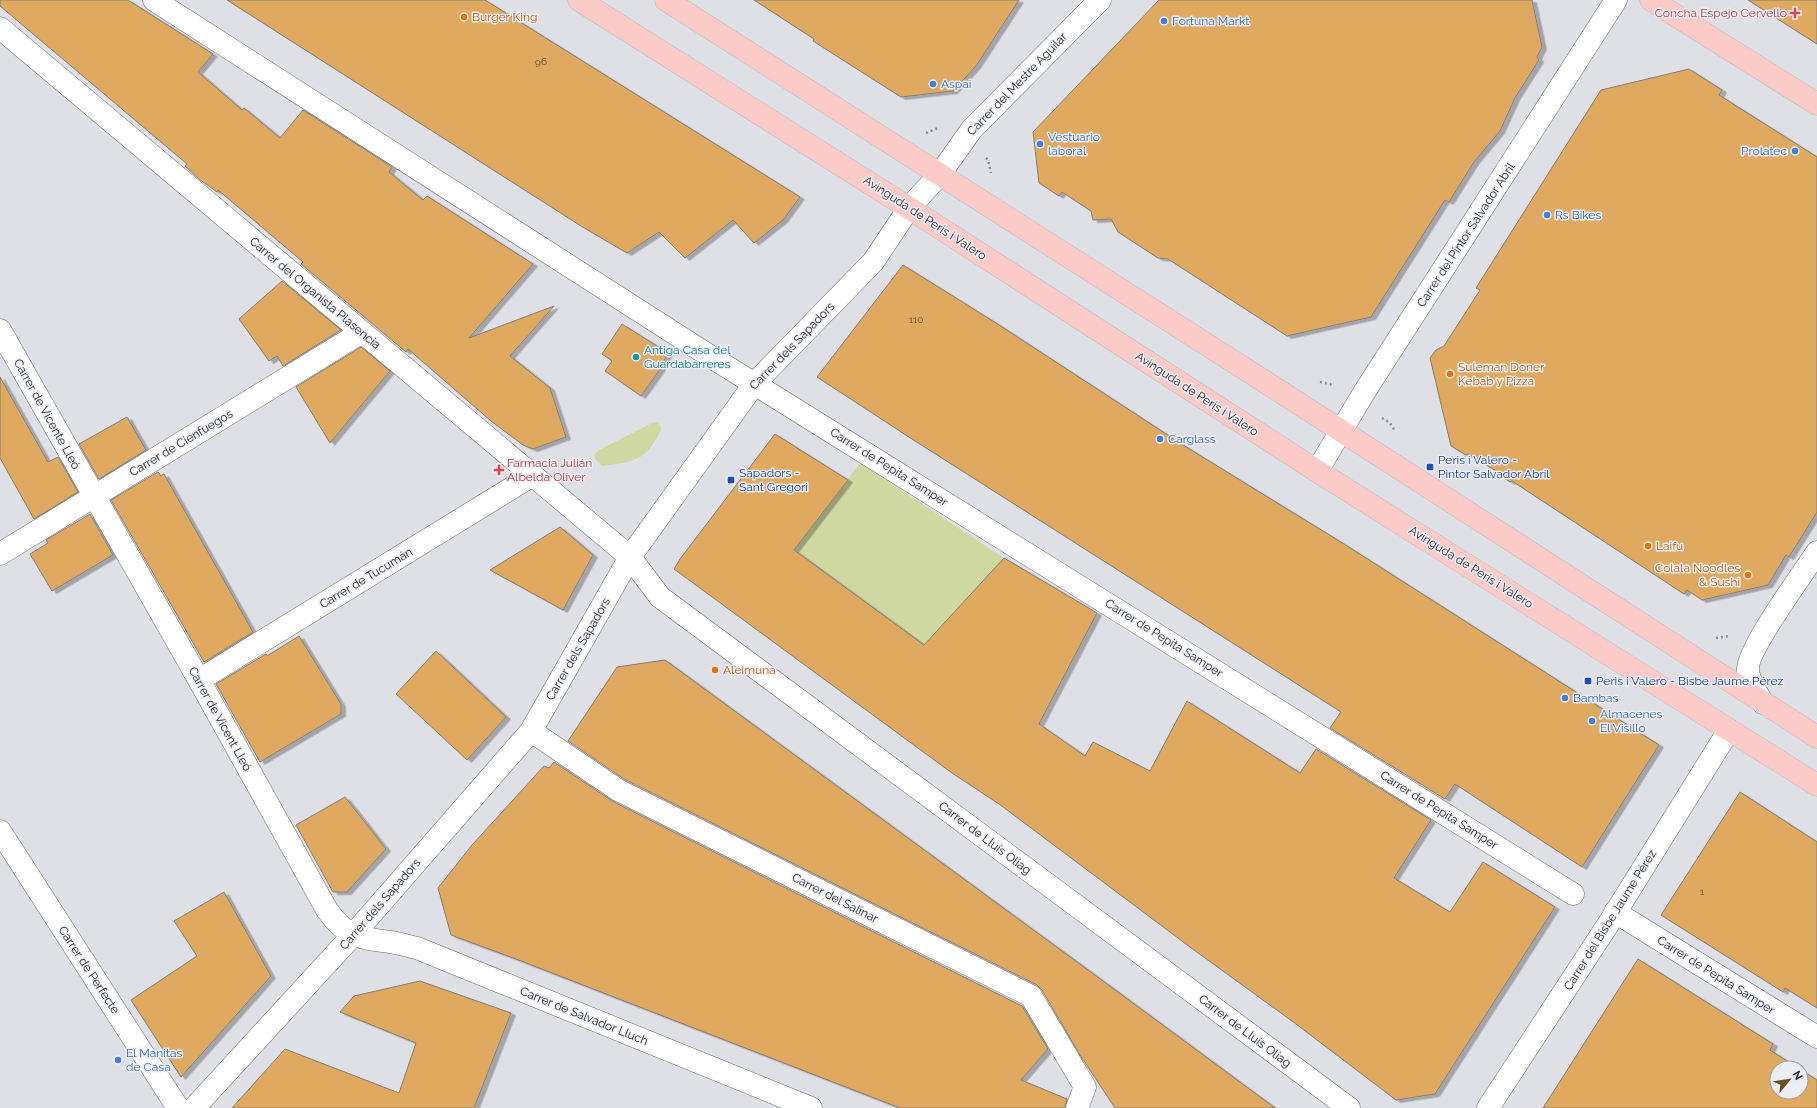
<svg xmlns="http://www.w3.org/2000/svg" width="1817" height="1108" font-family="Raleway,sans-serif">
	<defs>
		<filter id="shadow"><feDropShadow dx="4.5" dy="2.5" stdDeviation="0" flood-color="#0004"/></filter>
	</defs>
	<rect width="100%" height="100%" fill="#dfdfe6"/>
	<path fill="#cfd8a1" d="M657,422L660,425L661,429C648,460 634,462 602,466L596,460L594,455L599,450L652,423Z
		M860,463L1004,558L924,645L794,550Z"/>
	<path fill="#dfaa60" stroke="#827e79" filter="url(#shadow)" d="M0,0H128L213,54L198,72L242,110L244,108L280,138L303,110L392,167L389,172L423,200L427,196L533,264L469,338L554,306L510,356L550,388L566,437L533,449L523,445L491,421L408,349L406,352L301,264L303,262L218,190L217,192L199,179L185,166L187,164L0,6Z
		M227,0H485L800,197L783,220L754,243L733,220L685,258L659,232L627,253L581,226Z
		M754,0H1019L976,66L953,91L901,97L813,41L814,39Z
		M1159,0H1532L1542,47L1537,57L1539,60L1515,98L1500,131L1474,162L1449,202L1445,200L1371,317L1287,336L1168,259L1158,258L1118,232L1111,219L1093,220L1091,211L1062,192L1059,196L1039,183L1033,132Z
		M1748,0H1817V44L1798,32Z
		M1689,69L1722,90L1719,95L1817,157V512L1789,557L1786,555L1768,585L1702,600L1687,590L1684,594L1512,481L1510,482L1504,478L1499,473L1469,454L1466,455L1451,446L1430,358L1436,350L1444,346L1480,290L1476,288L1601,90Z
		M903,265L996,323L1183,445L1344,544L1659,745L1582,867L1455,784L1445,799L1330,728L1341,712L912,439L817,377Z
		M282,281L341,330L283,366L277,356L269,361L239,319Z
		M622,324L668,353L659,371L641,396L605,371L612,361L602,354Z
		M361,347L390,371L330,443L296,387Z
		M0,377L48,462L58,457L78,492L34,519L0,458Z
		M127,417L146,450L99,479L79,444Z
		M775,434L848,480L794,550L924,645L1004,558L1097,613L1039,724L1085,756L1093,742L1150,771L1187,701L1300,773L1316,749L1431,820L1394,878L1450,912L1483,862L1555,907L1435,1094L1396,1100L1292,1021L1194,950L999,804L952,773L674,569L680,559Z
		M158,472L161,476L164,474L253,632L204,662L111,500Z
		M90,514L113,555L52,591L30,554L48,543L46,540Z
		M560,527L593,555L563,610L490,570Z
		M299,636L341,704V714L260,762L216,684L266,654L267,656Z
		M436,651L506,717L467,760L396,694Z
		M665,660L1118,992L1275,1108H1115L1080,1055L1042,990L1037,985L624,779L568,741L617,667Z
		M554,762L612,801L1022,1006L1048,1049L1021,1080L1067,1099L1065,1108H900L516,959L451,935L438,888L472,845L544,766L549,768Z
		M1740,792L1817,842V1008L1785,988L1783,992L1661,915Z
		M345,797L386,849L347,892H333L296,825Z
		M224,892L271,976L181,1077L131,1000L197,956L174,921Z
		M1638,959L1773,1044L1770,1050L1798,1068H1777V1092H1801V1070L1817,1080V1108H1543Z
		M420,981L511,1013L474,1108H232L285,1049L399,1093L416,1043L340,1012L354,996Z"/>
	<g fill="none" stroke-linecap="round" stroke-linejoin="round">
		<defs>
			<path id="minor" d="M154,0L716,360L1573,894
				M0,28L630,557L660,597L1349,1108
				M0,330L199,680L327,910C346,937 359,938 390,942C399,943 408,946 417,948L811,1108
				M1317,471L1365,391L1616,0
				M0,554L362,332
				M199,680L533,475
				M1763,703C1757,693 1749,683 1748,670C1746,651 1804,572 1817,552
				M531,731L618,790L1031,996L1085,1087L1077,1108
				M0,831L178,1108
				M1615,912L1817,1037
				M194,1108L353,935L531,731L630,557L755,383L873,262L909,208L940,174L972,129L1100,0
				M1488,1108L1609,923L1729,730"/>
			<path id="major" d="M579,0L909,208L1317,471L1817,785
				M666,0L1256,376L1817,737
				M1651,0L1817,104"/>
		</defs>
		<use href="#minor" stroke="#6a6b70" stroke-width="23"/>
		<use href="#major" stroke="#bcbcbd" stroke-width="23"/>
		<path stroke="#8d8d91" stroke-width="2.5" stroke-dasharray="2 3" stroke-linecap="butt" d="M926,133L938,128
			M986,158L988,160L991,173
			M1320,382L1330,384L1334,387
			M1382,418L1390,423L1395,431
			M1716,638L1729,636"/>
		<use href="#minor" stroke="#fff" stroke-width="22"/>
		<use href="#major" stroke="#fccbc8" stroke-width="22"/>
	</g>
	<g fill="#e0444e" stroke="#ecedf3" stroke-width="1.5">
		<path d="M1793 7h4v4h4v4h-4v4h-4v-4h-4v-4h4z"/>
		<path d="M497 464h4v4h4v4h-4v4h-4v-4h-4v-4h4z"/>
	</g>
	<g fill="#e8710a" stroke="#ecedf3" stroke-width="1.5">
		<circle cx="464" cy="17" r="4"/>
		<circle cx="1450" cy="374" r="4"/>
		<circle cx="1648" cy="546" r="4"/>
		<circle cx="1748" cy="575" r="4"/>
		<circle cx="715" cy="670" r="4"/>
	</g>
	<g fill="#3f7fe0" stroke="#ecedf3" stroke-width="1.5">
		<circle cx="1164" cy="21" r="4"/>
		<circle cx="933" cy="84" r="4"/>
		<circle cx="1040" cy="144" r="4"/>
		<circle cx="1795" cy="151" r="4"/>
		<circle cx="1547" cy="215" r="4"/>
		<circle cx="1160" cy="439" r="4"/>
		<circle cx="1565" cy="698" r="4"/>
		<circle cx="1592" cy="721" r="4"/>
		<circle cx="118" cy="1060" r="4"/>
	</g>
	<circle fill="#0f9aa8" stroke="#ecedf3" stroke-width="1.5" cx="636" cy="357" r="4"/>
	<g fill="#1a4fb4" stroke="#ecedf3" stroke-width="1.5">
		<rect x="1426" y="463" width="8" height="8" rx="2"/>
		<rect x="727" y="476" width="8" height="8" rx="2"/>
		<rect x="1584" y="677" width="8" height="8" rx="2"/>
	</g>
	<g text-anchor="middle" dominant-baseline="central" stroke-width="3" stroke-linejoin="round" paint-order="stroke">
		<g font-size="10" fill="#5a4d3c">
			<text x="541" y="61">96</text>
			<text x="916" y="319">110</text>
			<text x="1702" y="891">1</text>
		</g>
		<g font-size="12" fill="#be3a42" stroke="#ecedf3" text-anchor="end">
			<text x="1787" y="13">Concha Espejo Cervello</text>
			<text x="507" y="463" text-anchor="start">Farmacia Julián<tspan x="507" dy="14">Albelda Oliver</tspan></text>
		</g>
		<g font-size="12" fill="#c56008" stroke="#ecedf3" text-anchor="start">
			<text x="472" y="17">Burger King</text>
			<text x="1458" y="367">Suleman Doner<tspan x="1458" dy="14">Kebab y Pizza</tspan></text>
			<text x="1656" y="546">Laifu</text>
			<text x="1740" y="568" text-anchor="end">Colala Noodles<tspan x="1740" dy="14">&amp; Sushi</tspan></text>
			<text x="723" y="670">Aleimuna</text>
		</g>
		<g font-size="12" fill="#366cbe" stroke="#ecedf3" text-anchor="start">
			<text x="1172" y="21">Fortuna Markt</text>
			<text x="941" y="84">Aspai</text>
			<text x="1048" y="137">Vestuario<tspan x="1048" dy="14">laboral</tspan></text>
			<text x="1787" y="151" text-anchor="end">Prolatec</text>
			<text x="1555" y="215">Rs Bikes</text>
			<text x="1168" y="439">Carglass</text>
			<text x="1573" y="698">Bambas</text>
			<text x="1600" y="714">Almacenes<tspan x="1600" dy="14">El Visillo</tspan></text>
			<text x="126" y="1053">El Manitas<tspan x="126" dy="14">de Casa</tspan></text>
		</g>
		<g font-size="12" fill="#2e2e30" stroke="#ecedf3">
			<text transform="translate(1017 84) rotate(-46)">Carrer del Mestre Aguilar</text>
			<text transform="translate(925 218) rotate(33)">Avinguda de Peris i Valero</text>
			<text transform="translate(1466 235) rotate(-57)">Carrer del Pintor Salvador Abril</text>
			<text transform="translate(315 293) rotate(40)">Carrer del Organista Plasencia</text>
			<text transform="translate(792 346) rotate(-46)">Carrer dels Sapadors</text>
			<text transform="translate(1197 394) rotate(33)">Avinguda de Peris i Valero</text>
			<text transform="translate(47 414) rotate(61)">Carrer de Vicente Lleó</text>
			<text transform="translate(181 443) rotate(-31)">Carrer de Cienfuegos</text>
			<text transform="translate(889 467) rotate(32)">Carrer de Pepita Samper</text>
			<text transform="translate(1471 567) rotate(32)">Avinguda de Peris i Valero</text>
			<text transform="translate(366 578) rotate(-31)">Carrer de Tucumán</text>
			<text transform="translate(1164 638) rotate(32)">Carrer de Pepita Samper</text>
			<text transform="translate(578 649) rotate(-60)">Carrer dels Sapadors</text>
			<text transform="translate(220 719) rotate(61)">Carrer de Vicent Lleó</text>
			<text transform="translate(1439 810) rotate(32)">Carrer de Pepita Samper</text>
			<text transform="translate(985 838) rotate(37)">Carrer de Lluís Oliag</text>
			<text transform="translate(835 898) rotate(27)">Carrer del Salinar</text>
			<text transform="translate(380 904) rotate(-49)">Carrer dels Sapadors</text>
			<text transform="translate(1610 920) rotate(-58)">Carrer del Bisbe Jaume Pérez</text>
			<text transform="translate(89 970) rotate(57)">Carrer de Perfecte</text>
			<text transform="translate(1716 975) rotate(32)">Carrer de Pepita Samper</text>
			<text transform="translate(584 1016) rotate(22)">Carrer de Salvador Lluch</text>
			<text transform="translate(1245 1031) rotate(37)">Carrer de Lluís Oliag</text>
		</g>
		<g font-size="12" fill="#0d838f" stroke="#ecedf3" text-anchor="start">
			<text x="644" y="350">Antiga Casa del<tspan x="644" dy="14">Guardabarreres</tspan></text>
		</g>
		<g font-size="12" fill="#164399" stroke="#ecedf3" text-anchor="start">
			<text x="1438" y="460">Peris i Valero -<tspan x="1438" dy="14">Pintor Salvador Abril</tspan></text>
			<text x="739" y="473">Sapadors -<tspan x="739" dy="14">Sant Gregori</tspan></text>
			<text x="1596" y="681">Peris i Valero - Bisbe Jaume Pérez</text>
		</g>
	</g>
	<g transform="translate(1789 1080) rotate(61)"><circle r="19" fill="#ecedf3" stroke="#a0a1a5"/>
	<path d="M0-3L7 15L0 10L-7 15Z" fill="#6b5223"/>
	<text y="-6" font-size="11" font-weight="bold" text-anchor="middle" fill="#2e2e30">N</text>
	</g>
</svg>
